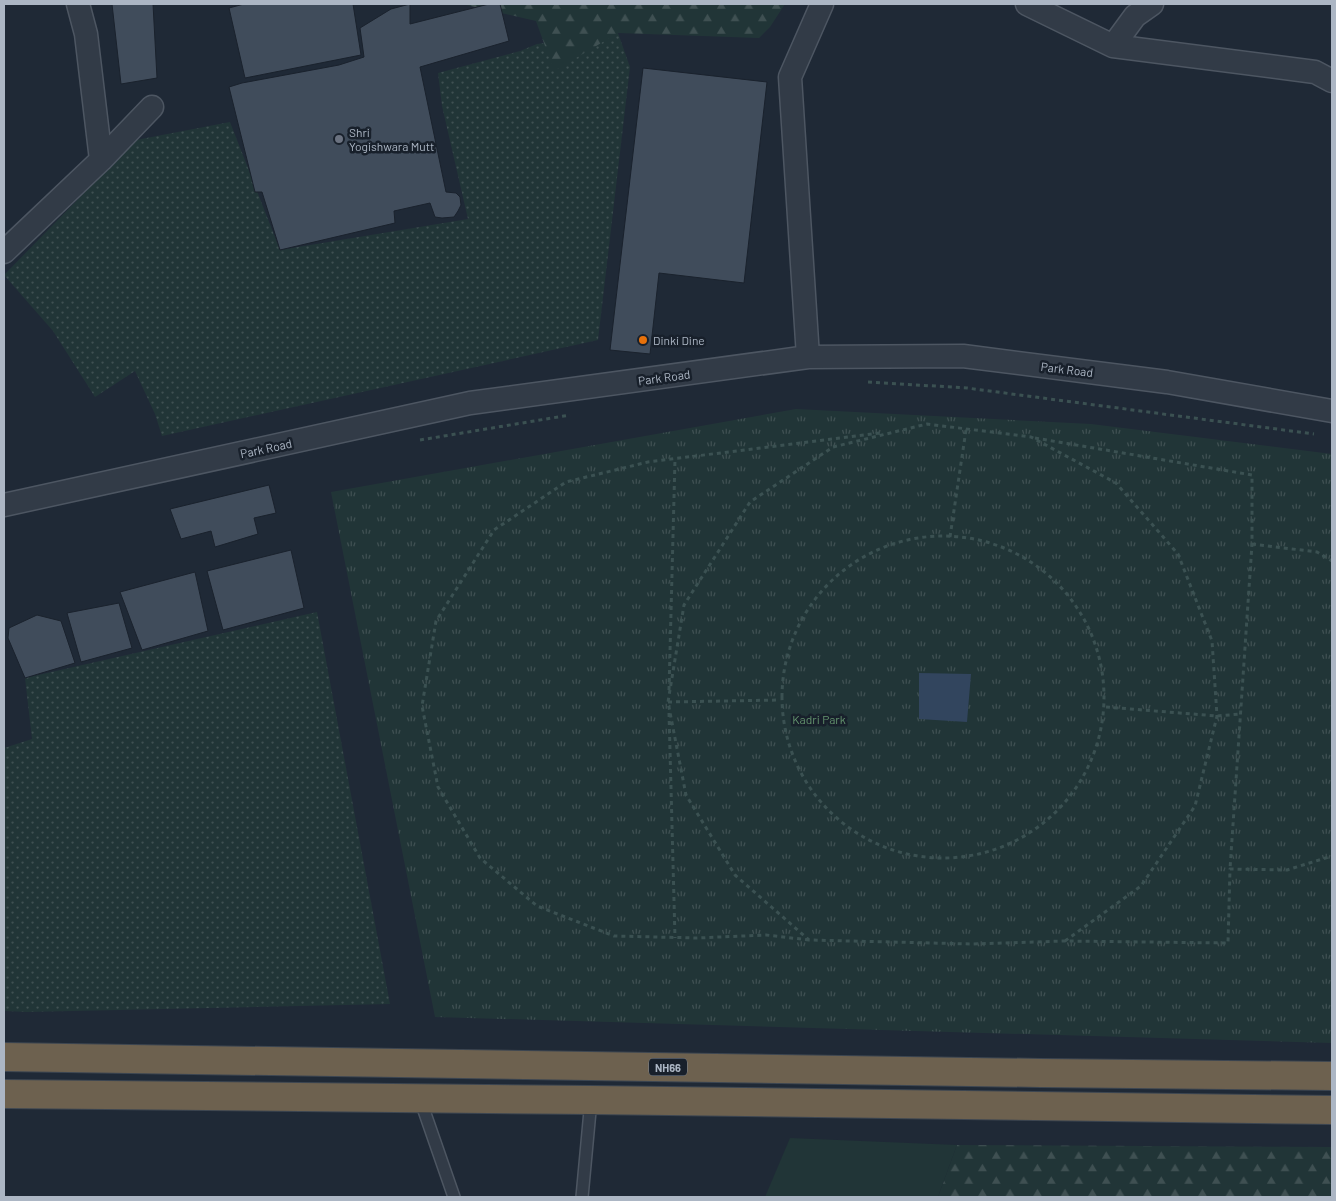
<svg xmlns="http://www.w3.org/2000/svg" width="1336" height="1201" font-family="Barlow,sans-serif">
	<defs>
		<pattern id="grass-dots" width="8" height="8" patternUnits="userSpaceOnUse" patternTransform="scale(1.25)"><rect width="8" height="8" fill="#213537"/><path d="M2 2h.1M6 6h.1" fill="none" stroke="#3f5052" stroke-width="1.8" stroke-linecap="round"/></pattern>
		<pattern id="forest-firs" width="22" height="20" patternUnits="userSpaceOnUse" patternTransform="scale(1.25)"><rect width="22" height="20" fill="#213537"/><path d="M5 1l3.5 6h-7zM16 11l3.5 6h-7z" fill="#3f5052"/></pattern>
		<pattern id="park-tufts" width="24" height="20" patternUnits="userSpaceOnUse" patternTransform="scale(1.25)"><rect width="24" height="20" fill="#213537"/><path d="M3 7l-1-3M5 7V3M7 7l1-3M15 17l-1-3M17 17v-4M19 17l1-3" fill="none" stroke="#3f5052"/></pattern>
	</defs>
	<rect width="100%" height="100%" fill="#1f2936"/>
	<path fill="url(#grass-dots)" d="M618,33L630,67L598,340L162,436L155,414L135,371L95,397L53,331L4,275L136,140L230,122L280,250L468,219L442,106L438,73L520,51L537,44Z
		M317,612L390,1004L27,1012L4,1011V748L32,739L25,678Z"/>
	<path fill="url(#forest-firs)" d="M462,4H785L770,27L759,38L618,33L554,71L536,21Z
		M957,1145L1332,1147V1197H938Z"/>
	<path fill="url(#park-tufts)" d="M796,409L1091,424L1332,454V1043L435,1017L331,492Z"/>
	<path fill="#213537" d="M790,1138L957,1145L938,1197H765Z"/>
	<path fill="#32455e" d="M919,673L971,674L967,722L919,719Z"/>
	<path fill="#404c5b" stroke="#1a222d" d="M112,4H153L157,78L121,84Z
		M244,4H353L361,55L245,78L229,8Z
		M410,4V24L489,4H500L509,41L420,67L446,192L456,193L460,197L461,205L458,211L454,217L442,218L435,217L430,203L394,211L395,223L280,250L262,192H255L229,87L242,83L339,65L364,57L360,28L391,9Z
		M643,68L767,82L744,283L659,273L650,354L610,350Z
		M269,485L276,513L254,518L258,534L215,547L211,531L181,539L170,509Z
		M291,550L304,608L223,630L207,571Z
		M195,572L208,631L142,650L120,592Z
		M119,603L132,648L81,662L67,613Z
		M37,615L61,621L75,663L25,678L8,638L9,628Z"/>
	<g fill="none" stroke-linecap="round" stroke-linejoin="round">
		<defs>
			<path id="lane" d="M420,1099L454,1197
				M582,1197L591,1100"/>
			<path id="street" d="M78,4L86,34L101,160
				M1027,4L1113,46L1315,72L1332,81
				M1113,46L1135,16L1152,4
				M4,252L101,160L152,107
				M808,357L790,77L822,4
				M4,505L470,403L808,357L963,356L1167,382L1332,411"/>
			<path id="highway" d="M4,1057L1041,1073L1332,1076
				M4,1094L591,1100L1332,1110"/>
		</defs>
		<use href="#lane" stroke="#4d5662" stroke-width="14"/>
		<use href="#street" stroke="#4d5662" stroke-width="25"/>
		<use href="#highway" stroke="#3d4651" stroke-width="30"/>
		<path stroke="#3b5152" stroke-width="3" stroke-dasharray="4 4" stroke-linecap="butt" d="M868,382L967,388L1314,434
			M1035,438L1252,475V544L1230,869
			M420,440L570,415
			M782 697a161 161 0 1 1 322 0a161 161 0 1 1-322 0Z
			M950,537L966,430
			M1252,544L1317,552L1332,561
			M669,690L675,459
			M668,702L780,700
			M1106,707L1217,716L1241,714
			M669,713L675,938
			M809,940L766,935L697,938L614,936L537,906L480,858L438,787L422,706L436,621L494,530L566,482L648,462L880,433
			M1065,941L1141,886L1195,806L1217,716L1212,641L1178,554L1116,483L1031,437L927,424L833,447L750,502L684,605L668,702L686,795L735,875L809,940L973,944L1065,941L1228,943L1230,869L1287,870L1332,856"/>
		<use href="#lane" stroke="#323b47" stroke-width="11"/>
		<use href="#street" stroke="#323b47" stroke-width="22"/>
		<use href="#highway" stroke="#6d614f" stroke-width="28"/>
	</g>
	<circle fill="#6b7280" stroke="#18202b" stroke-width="2" cx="339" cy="139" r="5"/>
	<circle fill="#e8710a" stroke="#18202b" stroke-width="2" cx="643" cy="340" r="5"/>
	<g text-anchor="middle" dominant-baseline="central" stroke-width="5" stroke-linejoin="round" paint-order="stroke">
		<rect fill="#18202b" stroke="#808996" stroke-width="1" x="649" y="1058.5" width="38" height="17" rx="4"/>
		<g font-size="11" font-weight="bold" fill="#acb6c4">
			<text x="668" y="1067">NH66</text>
		</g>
		<g font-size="12" fill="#acb6c4" stroke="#18202b" text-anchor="start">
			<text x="349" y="132">Shri<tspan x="349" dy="14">Yogishwara Mutt</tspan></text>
			<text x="653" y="340">Dinki Dine</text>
		</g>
		<g font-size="12" fill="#acb6c4" stroke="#18202b">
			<text transform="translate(1067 369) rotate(7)">Park Road</text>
			<text transform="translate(664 377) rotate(-8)">Park Road</text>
			<text transform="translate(266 448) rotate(-12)">Park Road</text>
		</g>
		<g font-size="12" fill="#64946e" stroke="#18202b">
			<text x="819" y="719">Kadri Park</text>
		</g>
	</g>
	<rect width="1336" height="1201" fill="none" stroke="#acb6c4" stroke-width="10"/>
</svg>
